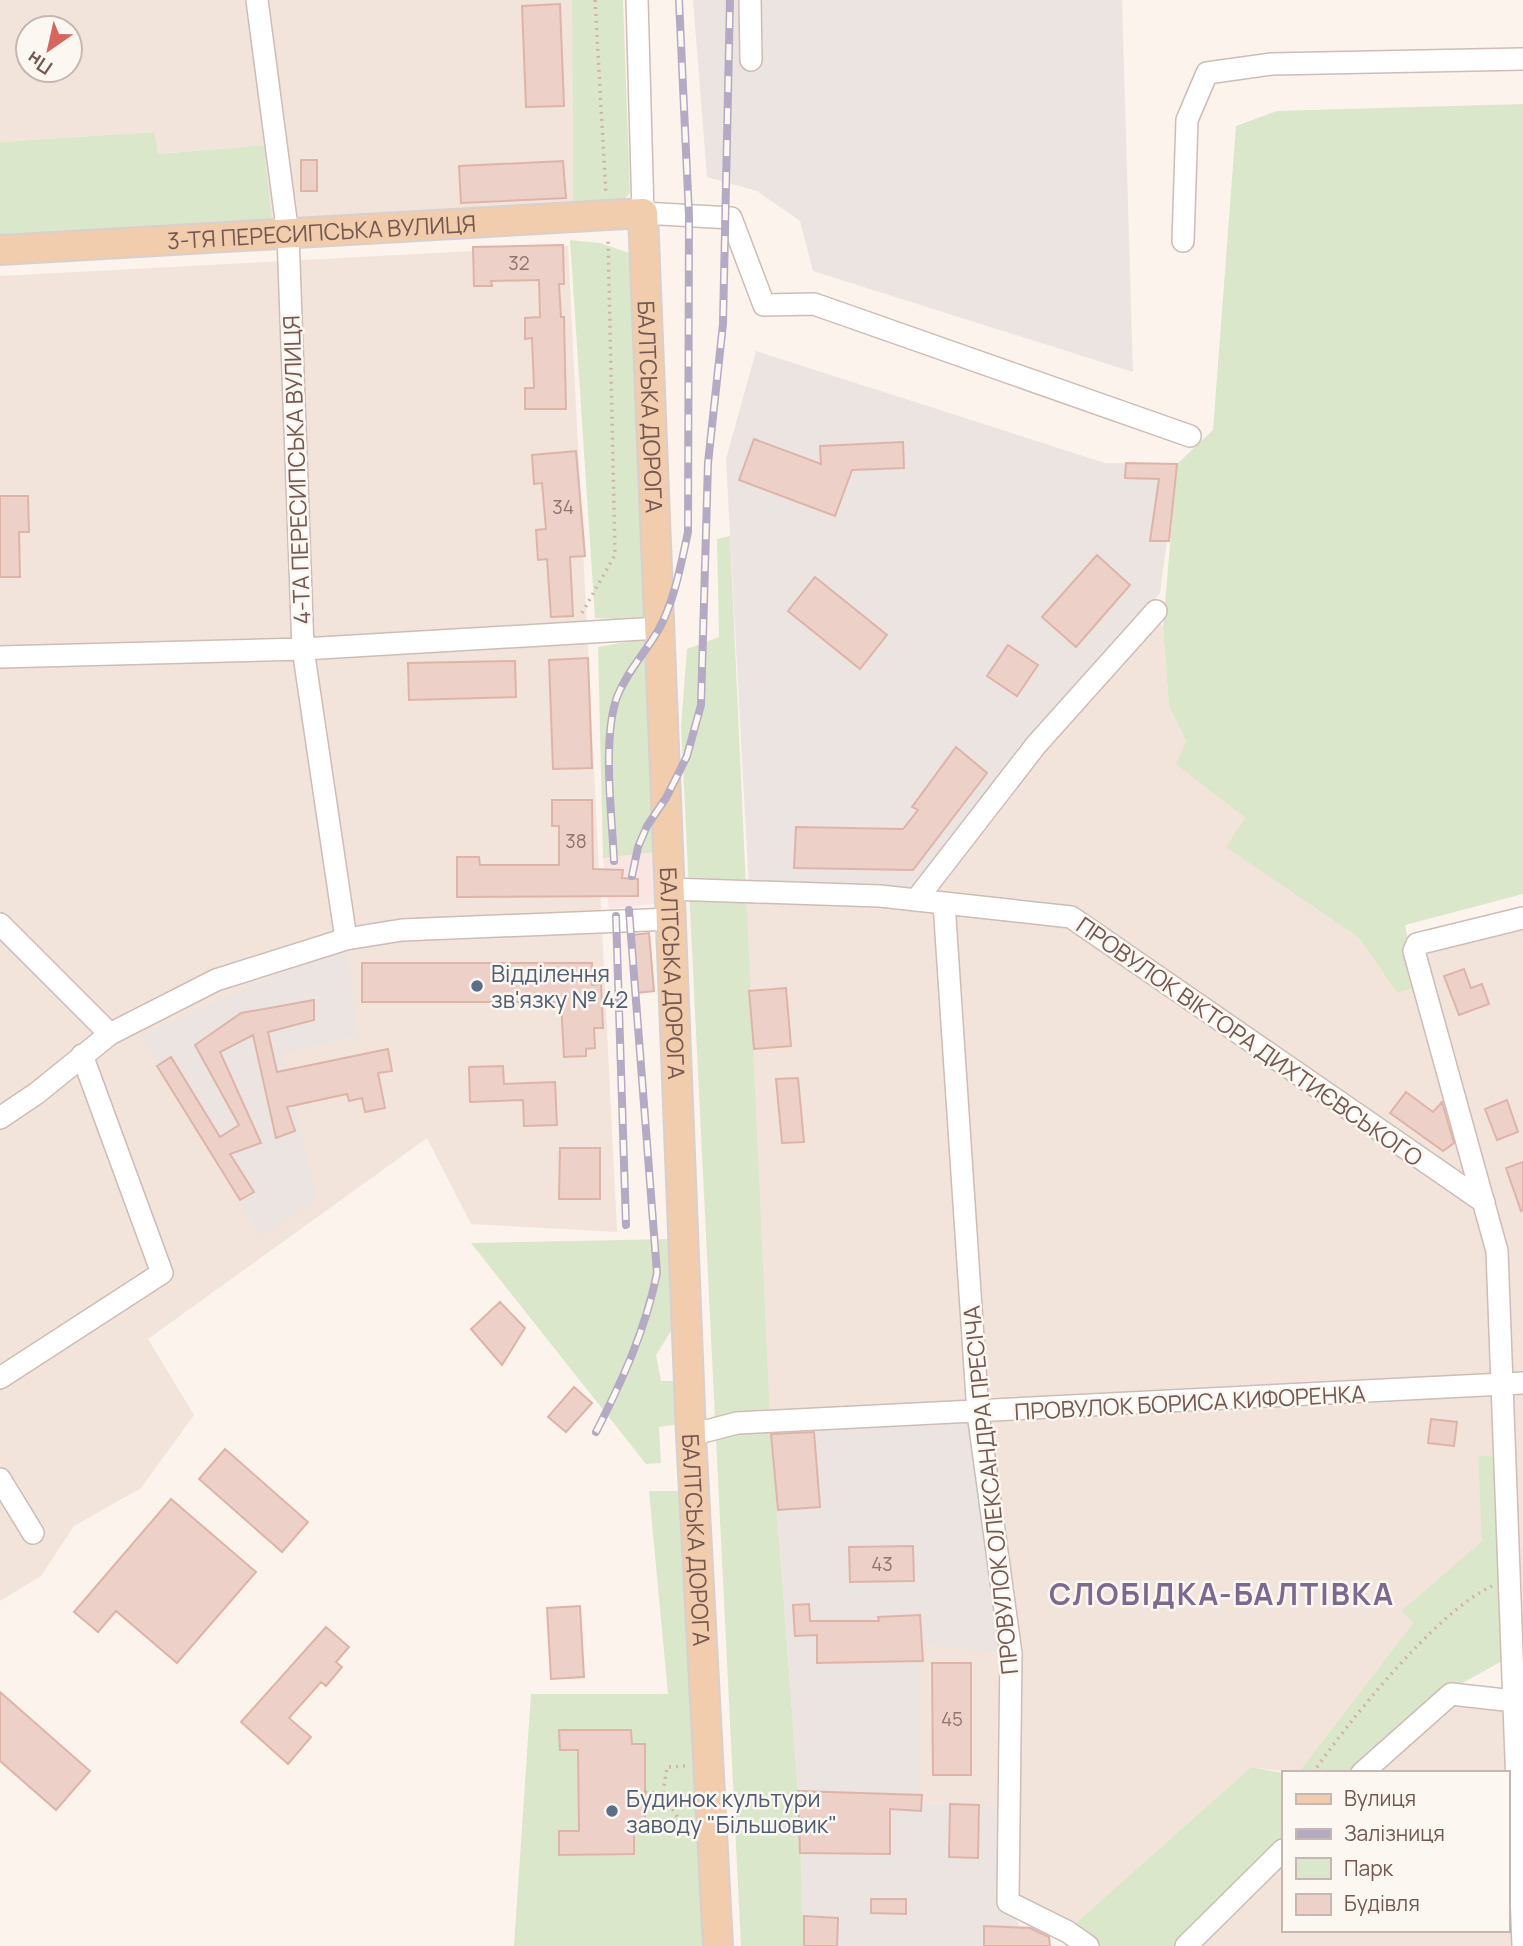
<svg xmlns="http://www.w3.org/2000/svg" width="1523" height="1946" font-family="Manrope,sans-serif">
	<rect width="100%" height="100%" fill="#fbf3ec"/>
	<path fill="#f2e4db" fill-rule="evenodd" d="M0,0H572L573,208L272,225L264,145L157,154L153,132L0,142ZM28,28H70V70H28Z
		M568,246L617,1232L471,1224L427,1138L148,1339L194,1415L141,1488L74,1526L41,1576L0,1601V276Z
		M1157,617L1163,627L1169,707L1186,741L1177,764L1245,818L1227,847L1359,938L1397,993L1417,987L1481,1199L1073,914L923,897L1038,747Z
		M746,895L940,906L976,1410L770,1416Z
		M945,905L1069,920L1482,1203L1500,1384L981,1410Z
		M1523,920V1381L1502,1384L1498,1251L1421,944Z
		M1523,1384V1732L1504,1386Z
		M1501,1387L1499,1457H1478L1483,1541L1401,1611L1413,1623L1298,1773L1251,1767L1069,1929L1010,1898L1014,1653L982,1415Z
		M922,1643L1007,1654V1806L921,1803Z
		M1451,1695L1512,1703L1521,1946H1190L1283,1856V1930H1507V1773H1370Z"/>
	<path fill="#f9e5e1" d="M657,852L662,903L609,909L603,858Z"/>
	<path fill="#ebe4e1" d="M693,0H1122L1133,372L813,271L800,221L757,191L707,177Z
		M756,351L1105,463L1177,464L1160,593L1034,742L915,896L749,890L726,459Z
		M347,942L357,1035L283,1053L317,1199L261,1236L141,1036Z
		M976,1417L1007,1654L922,1644L921,1803L1007,1806L1006,1901L1020,1926L1049,1927L1050,1946H804L799,1805L771,1425Z"/>
	<path fill="#dbe7cb" d="M572,0H623L630,193L618,206L573,208Z
		M1523,104V894L1405,925L1417,987L1397,993L1359,938L1226,847L1245,818L1176,764L1186,741L1169,707L1163,627L1177,464L1213,430L1236,126L1277,111Z
		M154,132L158,154L264,145L272,225L0,240V142Z
		M570,240L600,243L629,253L649,620L595,618Z
		M730,536L770,1416L799,1805L804,1946H741L681,727L687,649L719,637L717,539Z
		M649,638L657,852L603,858L598,647Z
		M673,1239L678,1320L656,1355L661,1381H684L687,1423L659,1427L661,1463L646,1464L471,1243Z
		M1478,1456L1499,1457L1504,1660L1448,1691L1362,1773H1298L1413,1623L1401,1611L1482,1541Z
		M649,1491H688L707,1946H514L531,1694H668Z
		M1251,1767L1283,1773V1849L1182,1946H1093L1069,1929Z"/>
	<path fill="#edd0c7" stroke="#deb4a9" stroke-width="2" d="M560,4L564,106L526,107L522,6Z
		M301,160H317V191H301Z
		M563,161L566,198L461,203L459,166Z
		M563,245L564,284H559L561,317H564L566,409H525V388H534L532,338L525,339V318L540,317L539,280L491,281L492,286H474L473,247Z
		M754,439L821,464L820,446L903,442L904,468L852,470L835,516L739,480Z
		M576,451L585,556L570,557L573,616L551,617L547,559L538,560L536,530L546,529L542,483L534,484L532,455Z
		M1126,463L1177,464L1169,541H1150L1159,479L1125,478Z
		M0,496H28L29,532H19L20,577H0Z
		M1097,555L1130,585L1076,647L1042,617Z
		M815,577L887,635L860,669L788,611Z
		M1008,645L1038,665L1017,696L987,676Z
		M588,658L592,768L553,769L549,660Z
		M515,661L516,697L409,700L408,663Z
		M956,747L987,773L913,870L794,868L796,827L903,829L918,810L912,807Z
		M552,800H592L593,869L623,870L622,878L638,879V896L457,897V857H479L480,865H559V826H552Z
		M649,933L654,991L636,993L632,935Z
		M362,963H592V985L601,984L603,1028H594L595,1048L586,1049V1056L564,1057L561,1002H362Z
		M1464,969L1471,988L1482,984L1489,1004L1459,1015L1444,976Z
		M786,988L791,1046L754,1049L749,991Z
		M314,1000V1020L268,1032L277,1072L388,1049L392,1071L378,1073L385,1108L365,1112L362,1098L349,1101L347,1094L287,1107L295,1131L276,1138L253,1035L220,1052L261,1143L230,1154L254,1192L240,1200L157,1066L171,1057L220,1137L239,1125L195,1045L241,1013Z
		M503,1066L504,1084L555,1082L557,1125L524,1126L523,1100L470,1102L469,1067Z
		M798,1078L804,1142L782,1143L776,1079Z
		M1406,1092L1433,1112L1442,1102L1454,1143L1443,1151L1390,1113Z
		M1507,1100L1518,1132L1497,1140L1485,1109Z
		M560,1148H600V1199H559Z
		M1523,1162V1210L1521,1211L1506,1168Z
		M500,1302L525,1328L502,1365L471,1329Z
		M574,1387L592,1403L566,1432L548,1417Z
		M1431,1419L1457,1422L1454,1446L1428,1443Z
		M814,1432L820,1507L778,1510L771,1434Z
		M225,1449L308,1522L282,1552L199,1479Z
		M171,1499L256,1572L177,1663L116,1611L98,1632L74,1612Z
		M913,1546L914,1581L850,1582L849,1547Z
		M809,1604L810,1621H879L878,1617L920,1615L923,1661L817,1663V1635L795,1636L793,1605Z
		M580,1606L584,1677L551,1679L547,1608Z
		M326,1627L349,1647L336,1662L342,1667L326,1686L321,1682L289,1718L311,1737L288,1764L241,1722Z
		M932,1663H971V1775H933Z
		M0,1692L90,1771L56,1810L0,1761Z
		M559,1730H631L632,1744H645V1833H634V1854L559,1855V1831H579L578,1750H560Z
		M798,1791L922,1795L921,1811L890,1809V1854L800,1853Z
		M950,1804L979,1805L978,1858L949,1857Z
		M871,1899H906V1914L871,1913Z
		M804,1916L838,1918L837,1946H804Z
		M984,1926L1030,1928L1049,1937L1050,1946H984Z"/>
	<g fill="none" stroke-linecap="round" stroke-linejoin="round">
		<defs>
			<path id="minor" d="M257,0L288,235L303,649L346,939
				M637,0L643,213L731,218L764,305L814,304L1190,436
				M750,0L751,60
				M1183,241L1187,120L1207,73L1272,64L1523,59
				M0,657L303,649L659,628
				M670,889L880,896L1071,917L1484,1202
				M916,900L1036,745L1156,611
				M944,903L978,1413L1011,1654L1008,1902L1068,1932L1088,1946
				M0,924L110,1034
				M0,1118L37,1093L110,1034L216,980L346,939L402,930L671,919
				M0,1378L162,1273L82,1055
				M691,1435L737,1423L1523,1383
				M0,1479L33,1533
				M1362,1773L1451,1694L1514,1701
				M1186,1946L1283,1850
				M1523,1946L1497,1251L1414,951L1417,944L1523,918"/>
			<g id="major">
				<path id="s1" d="M0,250L643,213L691,1435L718,1946"/>
			</g>
		</defs>
		<use href="#minor" stroke="#cebcb5" stroke-width="24"/>
		<use href="#major" stroke="#d8d0ce" stroke-width="32"/>
		<path stroke="#d2b3a9" stroke-width="3.5" stroke-dasharray="2 5" stroke-linecap="butt" d="M595,0L606,195
			M582,613L615,555L608,237
			M685,1766L667,1767L663,1793L678,1818L688,1820
			M1313,1773C1348,1722 1437,1611 1492,1586
			M645,1792L663,1793"/>
		<use href="#minor" stroke="#fff" stroke-width="21"/>
		<use href="#major" stroke="#f1ccad" stroke-width="28"/>
		<defs>
			<path id="rail" d="M614,861C612,815 602,739 617,697C627,671 646,652 659,629C675,599 681,564 688,532L689,216L679,0
				M632,876L638,847L647,826L666,798L687,756L701,705L708,463L723,324L730,0
				M616,916L626,1225
				M596,1432C623,1379 645,1331 657,1273L629,910"/>
		</defs>
		<use href="#rail" stroke="#b4aac4" stroke-width="8"/>
		<use href="#rail" stroke="#fdf7f2" stroke-width="5" stroke-dasharray="16" stroke-linecap="butt"/>
	</g>
	<g fill="#5c6f8a" stroke="#fdf7f2" stroke-width="2.5">
		<circle cx="477" cy="986" r="7"/>
		<circle cx="612" cy="1811" r="7"/>
	</g>
	<g text-anchor="middle" dominant-baseline="central" stroke-width="5" stroke-linejoin="round" paint-order="stroke">
		<g font-size="19" fill="#92766e">
			<text x="519" y="263">32</text>
			<text x="563" y="507">34</text>
			<text x="576" y="841">38</text>
			<text x="882" y="1564">43</text>
			<text x="952" y="1719">45</text>
		</g>
		<g font-size="23" fill="#745851" stroke="#fdf7f2">
			<text stroke="none"><textPath href="#s1" startOffset="322">3-ТЯ ПЕРЕСИПСЬКА ВУЛИЦЯ</textPath></text>
			<text stroke="none"><textPath href="#s1" startOffset="838">БАЛТСЬКА ДОРОГА</textPath></text>
			<text transform="translate(296 470) rotate(-92)">4-ТА ПЕРЕСИПСЬКА ВУЛИЦЯ</text>
			<text stroke="none"><textPath href="#s1" startOffset="1405">БАЛТСЬКА ДОРОГА</textPath></text>
			<text transform="translate(1250 1041) rotate(35)">ПРОВУЛОК ВІКТОРА ДИХТИЄВСЬКОГО</text>
			<text transform="translate(1190 1402) rotate(-3)">ПРОВУЛОК БОРИСА КИФОРЕНКА</text>
			<text transform="translate(990 1490) rotate(-96)">ПРОВУЛОК ОЛЕКСАНДРА ПРЕСІЧА</text>
			<text stroke="none"><textPath href="#s1" startOffset="1972">БАЛТСЬКА ДОРОГА</textPath></text>
		</g>
		<g font-size="23" fill="#4e5e75" stroke="#fdf7f2" text-anchor="start">
			<text x="491" y="973">Відділення<tspan x="491" dy="26">зв'язку № 42</tspan></text>
			<text x="626" y="1798">Будинок культури<tspan x="626" dy="26">заводу "Більшовик"</tspan></text>
		</g>
		<g font-size="30" font-weight="bold" letter-spacing="2" fill="#7c698f" stroke="#fdf7f2">
			<text x="1222" y="1593">СЛОБІДКА-БАЛТІВКА</text>
		</g>
	</g>
	<rect x="1282" y="1771" width="228" height="161" fill="#fdf7f2" stroke="#c6b7b2" stroke-width="2"/>
	<rect x="1296" y="1794" width="35" height="10" fill="#f1ccad" stroke="#c6b7b2" stroke-width="2"/>
	<text x="1344" y="1806" font-size="21" fill="#745851">Вулиця</text>
	<rect x="1296" y="1829" width="35" height="10" fill="#b4aac4" stroke="#c6b7b2" stroke-width="2"/>
	<text x="1344" y="1841" font-size="21" fill="#745851">Залізниця</text>
	<rect x="1296" y="1858" width="35" height="21" fill="#dbe7cb" stroke="#c6b7b2" stroke-width="2"/>
	<text x="1344" y="1876" font-size="21" fill="#745851">Парк</text>
	<rect x="1296" y="1894" width="35" height="21" fill="#edd0c7" stroke="#c6b7b2" stroke-width="2"/>
	<text x="1344" y="1911" font-size="21" fill="#745851">Будівля</text>
	<g transform="translate(49 49) rotate(214)"><circle r="33" fill="#fdf7f2" stroke="#c6b7b2" stroke-width="2"/>
	<path d="M0-5L12 26L0 18L-12 26Z" fill="#d66760"/>
	<text y="-10" font-size="19" font-weight="bold" text-anchor="middle" fill="#745851">Пн</text>
	</g>
</svg>
